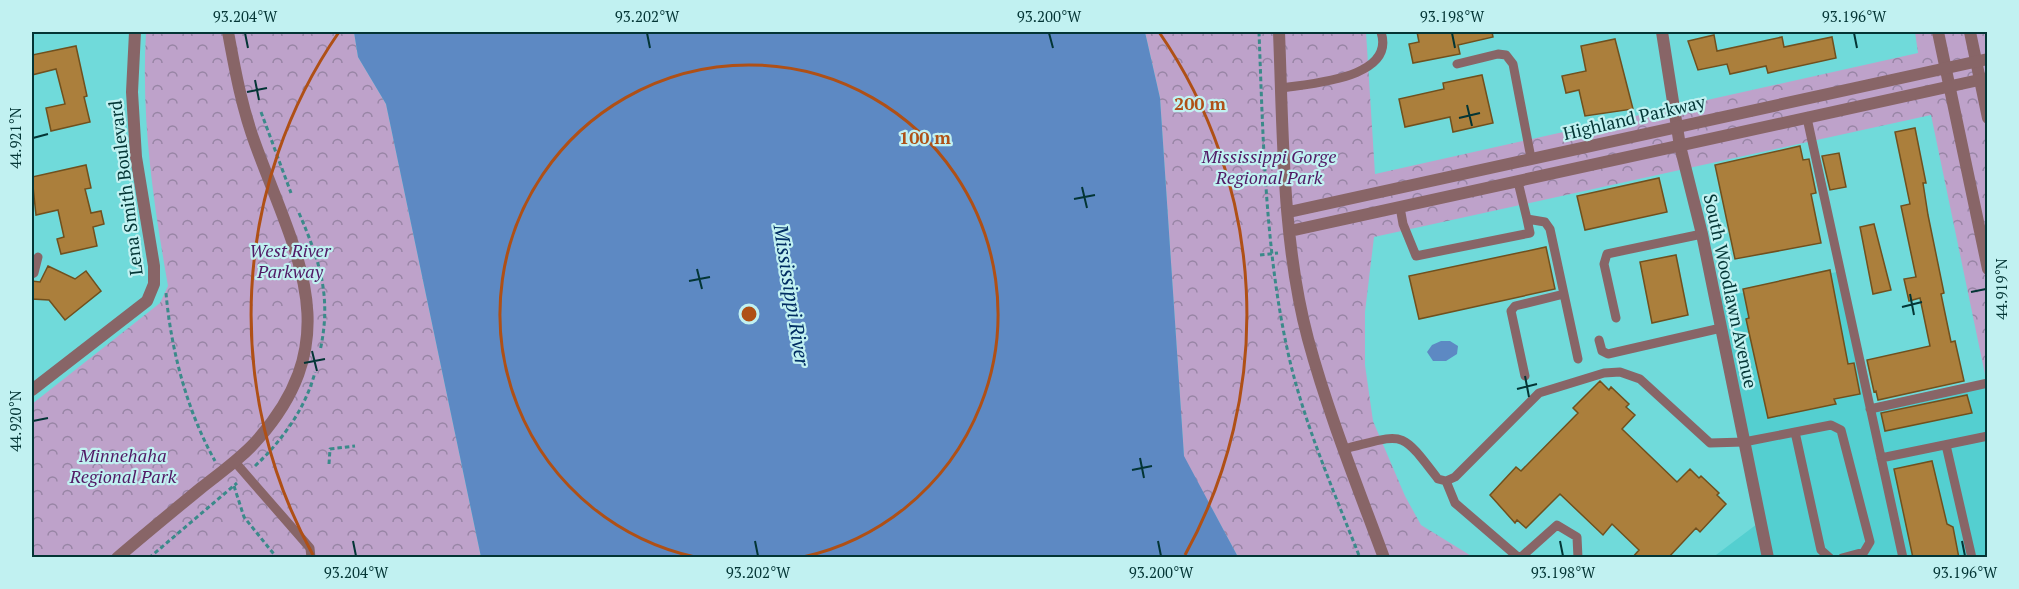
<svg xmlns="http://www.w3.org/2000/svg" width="2019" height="589" font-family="'PT Serif',serif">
	<defs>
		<pattern id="park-crowns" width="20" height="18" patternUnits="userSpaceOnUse" patternTransform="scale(1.5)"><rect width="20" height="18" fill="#bea2ca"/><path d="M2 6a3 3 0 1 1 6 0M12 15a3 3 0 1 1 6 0" fill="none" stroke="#9885a5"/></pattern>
	</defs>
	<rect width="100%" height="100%" fill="#70dada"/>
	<path fill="#54cfd0" d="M1841,271L1870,409L1987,383V556L1712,558L1761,521L1715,299Z"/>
	<path fill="url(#park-crowns)" d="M146,32H354L358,57L386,104L481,557L32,558V404L160,303L168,286C153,200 141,119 146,32Z
		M1145,32H1366L1375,174L1918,53L1915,32H1987V384L1931,115L1374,237L1365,312V365L1373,421L1405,496L1421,525L1473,557H1238L1184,457L1160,98Z"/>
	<path fill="#5d89c3" d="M354,32H1145L1160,98L1184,456L1238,557H481L386,104L358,57Z
		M1441,341H1450L1458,346L1457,354L1446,361H1433L1427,352L1432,345Z"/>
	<path fill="#ab7f3c" stroke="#70501e" stroke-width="1.5" d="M1417,32H1492L1493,37L1458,45L1460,54L1413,63L1409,44L1419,42Z
		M1714,35L1717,51L1782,37L1784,47L1832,37L1836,58L1768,73L1766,66L1730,74L1727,64L1698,70L1688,41Z
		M1615,39L1633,109L1585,116L1579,90L1566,93L1562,76L1586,71L1581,46Z
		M76,46L87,96L84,97L90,122L51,131L46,108L65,104L56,69L32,75V55Z
		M1482,75L1493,123L1453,132L1450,117L1405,127L1399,99L1444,89L1443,83Z
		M1915,128L1926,183H1923L1928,215L1944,293L1941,294L1951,342L1955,341L1964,381L1878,400L1876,391L1874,392L1867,360L1930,346L1920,298L1909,301L1904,279L1916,277L1901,206L1910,204L1895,132Z
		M1800,146L1803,160L1809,159L1816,193L1811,194L1821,243L1735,259L1715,165Z
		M1839,153L1846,187L1830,190L1822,156Z
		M86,165L91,188L85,189L91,213L101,211L104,224L93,227L97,246L61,254L57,239L64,237L58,210L36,215L32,177Z
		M1659,178L1667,212L1585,230L1577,196Z
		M1874,224L1891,290L1873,294L1860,227Z
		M1546,247L1555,289L1419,319L1409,276Z
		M1676,255L1688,315L1652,323L1640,262Z
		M48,266L75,279L86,271L101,291L65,320L49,300L32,299V281L40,282Z
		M1830,270L1848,364L1854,363L1860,394L1834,399L1836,404L1768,418L1746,319L1749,318L1743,289Z
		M1600,381L1609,390L1611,387L1629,404L1626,407L1635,415L1622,429L1677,482L1690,469L1699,478L1701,476L1719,493L1717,495L1726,504L1700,532L1696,528L1668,558H1632L1639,550L1612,524L1603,535L1560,494L1526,528L1517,520L1515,523L1490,495L1516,467L1521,471L1578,413L1573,408Z
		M1967,395L1972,413L1885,431L1881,413Z
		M1932,461L1947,524L1953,527L1959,558H1913L1894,469Z"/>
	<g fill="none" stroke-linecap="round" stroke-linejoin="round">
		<path stroke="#3b8a8a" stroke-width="3" stroke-dasharray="4.5 3" stroke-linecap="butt" d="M1259,32C1263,135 1265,247 1287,348C1302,419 1333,489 1360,558
			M261,112L291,193
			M299,213C320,262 332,297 320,351
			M1260,255L1278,253
			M166,293C171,350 187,411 215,461
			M329,464L330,449L355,446
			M255,466C281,442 306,408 315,372
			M234,486L244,517L277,558
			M149,558L237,483"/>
		<path stroke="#886567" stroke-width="9" d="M1457,64L1498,54L1506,55L1513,64L1531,158
			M1282,88C1313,83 1396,78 1381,32
			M1807,118L1903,558
			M1518,182L1527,219L1545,222L1550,229L1578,359
			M1400,207L1403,224L1416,256L1530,233L1527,219
			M32,274L34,273L38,257
			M1616,318L1604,264L1607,254L1702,234
			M1599,340L1602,351L1608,354L1721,328
			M1525,376L1511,311L1515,306L1564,294
			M1870,409L1988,383
			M1795,432L1821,550L1830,558
			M1946,445L1972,558
			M1344,449C1405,434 1399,428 1438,479L1446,481L1455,477L1539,393L1604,373L1620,372L1640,379L1710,443L1744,442L1831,425L1841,430L1870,542L1864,552L1842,558
			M1881,458L1988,436
			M235,462L310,548L311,558
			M1446,481L1455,503L1519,558
			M1520,558L1557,525L1577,537L1578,558"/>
		<path stroke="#886567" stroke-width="12" d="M1662,32L1680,146L1702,234L1768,558
			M1938,32L1988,269
			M1970,32L1988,118
			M32,390L147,301L154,284V266L136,157L132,92L135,32
			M117,558C145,534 173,511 201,488C221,472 243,457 259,438C348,336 295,253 256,146C242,109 235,70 228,32"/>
		<path stroke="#886567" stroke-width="12" d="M1279,32C1283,131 1282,242 1308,339C1328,413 1357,485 1384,558
			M1289,212L1988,59
			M1290,231L1988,78"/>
	</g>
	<path fill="none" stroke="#033535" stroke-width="2" d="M245,33L248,48M647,33L650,48M1049,33L1053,48M1452,33L1455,48M1854,33L1857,48M255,80L259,100M247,92L267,88M1467,105L1472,126M1459,118L1480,113M33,138L48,134M1082,187L1087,208M1074,199L1095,195M697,269L702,289M689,281L710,277M1971,292L1986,289M1910,294L1914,315M1902,307L1922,302M312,351L317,371M304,363L325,359M1525,376L1529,397M1517,389L1537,384M33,421L48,418M1140,458L1144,478M1132,470L1152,466M353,541L356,556M755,541L758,556M1158,541L1161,556M1560,541L1563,556M1962,541L1965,556"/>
	<g fill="none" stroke="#af5016" stroke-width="3">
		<path d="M695 557A249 249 0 1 1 803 557"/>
		<path d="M313 555A498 498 0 0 1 339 32M1159 32A498 498 0 0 1 1185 555"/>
	</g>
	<g text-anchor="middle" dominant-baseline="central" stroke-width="4.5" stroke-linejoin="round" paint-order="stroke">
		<g font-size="18" fill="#033535" stroke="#c1f1f1">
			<text transform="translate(1634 117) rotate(-13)">Highland Parkway</text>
			<text transform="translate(125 188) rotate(-97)">Lena Smith Boulevard</text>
			<text transform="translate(1731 291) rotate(78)">South Woodlawn Avenue</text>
		</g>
		<g font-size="18" font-style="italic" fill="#511a65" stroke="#c1f1f1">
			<text x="1269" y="156">Mississippi Gorge<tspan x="1269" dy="21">Regional Park</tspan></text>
			<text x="290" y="250">West River<tspan x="290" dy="21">Parkway</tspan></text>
			<text x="123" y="455">Minnehaha<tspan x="123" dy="21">Regional Park</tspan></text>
		</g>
		<g font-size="20" font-style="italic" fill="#002d62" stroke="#c1f1f1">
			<text transform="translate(792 295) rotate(81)">Mississippi River</text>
		</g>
	</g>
	<circle cx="749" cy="314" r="9" fill="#af5016" stroke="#c1f1f1" stroke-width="3"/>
	<g font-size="18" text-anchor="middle" font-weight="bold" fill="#af5016" stroke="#c1f1f1" stroke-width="4.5" stroke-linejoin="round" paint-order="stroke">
		<text x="1200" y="110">200 m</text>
		<text x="925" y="144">100 m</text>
	</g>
	<rect width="2019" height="589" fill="none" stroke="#c1f1f1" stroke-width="66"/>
	<rect x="33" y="33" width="1953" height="523" fill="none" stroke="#033535" stroke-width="2"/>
	<g font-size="15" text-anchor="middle" fill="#033535">
		<text x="245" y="22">93.204°W</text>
		<text x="647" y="22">93.202°W</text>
		<text x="1049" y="22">93.200°W</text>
		<text x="1452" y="22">93.198°W</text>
		<text x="1854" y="22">93.196°W</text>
		<text transform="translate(16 138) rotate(-90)" y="5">44.921°N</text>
		<text transform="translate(2002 289) rotate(-90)" y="5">44.919°N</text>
		<text transform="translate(16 421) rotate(-90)" y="5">44.920°N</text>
		<text x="356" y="578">93.204°W</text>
		<text x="758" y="578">93.202°W</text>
		<text x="1161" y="578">93.200°W</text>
		<text x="1563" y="578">93.198°W</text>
		<text x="1965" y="578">93.196°W</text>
	</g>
</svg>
